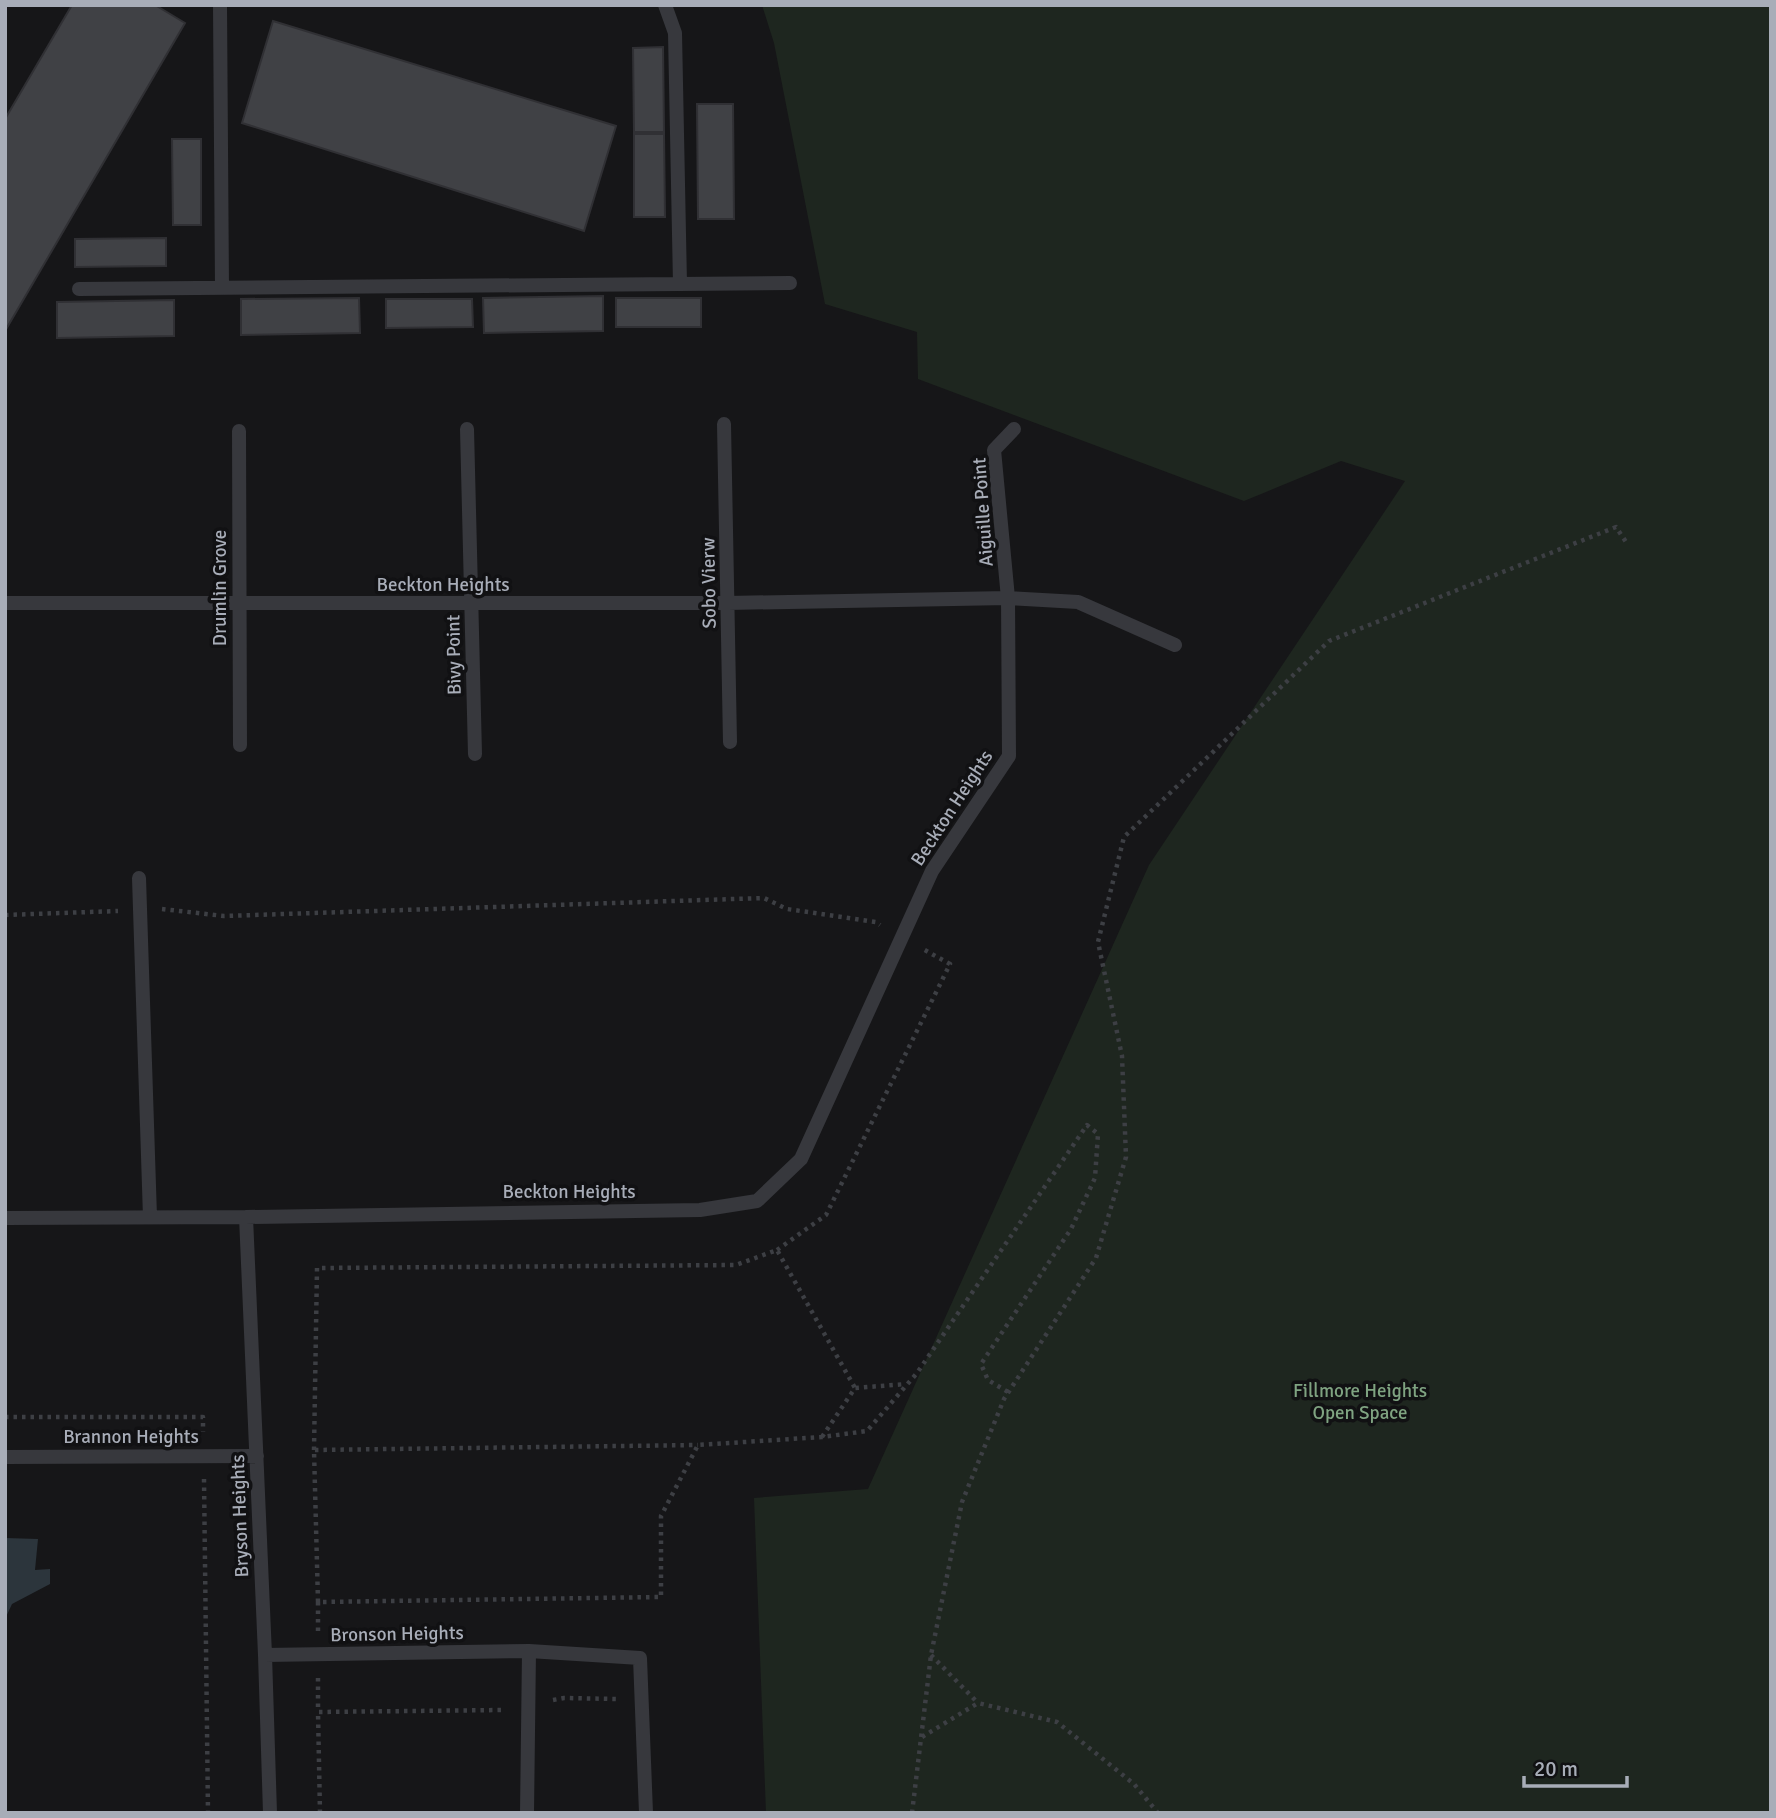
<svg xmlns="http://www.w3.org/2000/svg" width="1776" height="1818" font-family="Signika,sans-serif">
	<rect width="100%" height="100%" fill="#161618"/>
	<path fill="#1e261f" d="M762,5H1771V1813H766L754,1498L868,1489L1149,865L1405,481L1341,461L1244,501L918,379L917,332L825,304L774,43Z"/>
	<path fill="#2c353c" d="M5,1538L38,1539L35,1570L50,1569V1584L12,1604L5,1619Z"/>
	<path fill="#404145" stroke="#303034" stroke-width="2" d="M72,5H155L185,23L5,331V119Z
		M273,21L616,126L584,231L242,123Z
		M663,47L664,132H634L633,48Z
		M697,104H733L734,219H698Z
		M634,134H664L665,217H634Z
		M172,139H201V225H173Z
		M166,238V266L75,267V239Z
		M603,296V331L484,333L483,298Z
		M359,298L360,333L241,335V299Z
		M616,298H701V327H616Z
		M386,299H472L473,327L386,328Z
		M174,300V336L57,338V302Z"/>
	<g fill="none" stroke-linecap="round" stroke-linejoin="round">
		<path stroke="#3d3f44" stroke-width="4.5" stroke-dasharray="3.5 5" stroke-linecap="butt" d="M162,909L224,916L764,898L787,909L876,922L880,925
			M5,915L118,911
			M777,1250L826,1215L950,964L921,948
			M5,1417H203V1432
			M822,1437L855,1388L906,1384
			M314,1450L317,1268L736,1265L777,1250L855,1388
			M204,1479L208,1813
			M318,1602L314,1450L698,1445
			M318,1631V1602L661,1597V1516L698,1445L822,1437L867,1431L917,1373L1087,1125L1098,1134L1095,1178L1071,1229L981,1364L988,1380L1008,1392
			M931,1655L978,1703
			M318,1678V1712
			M553,1700L564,1698L618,1699
			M922,1737L978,1703L1057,1722L1134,1784L1158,1813
			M320,1813L318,1712L504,1710
			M912,1813L931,1655L962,1502L1004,1399L1096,1258L1126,1157L1122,1056L1098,942L1124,837L1329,641L1616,527L1626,542"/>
		<path stroke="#37383d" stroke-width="14" d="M220,5L222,288
			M665,5L675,33L680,284
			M79,289L790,283
			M724,424L730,742
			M467,429L475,754
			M1014,429L994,450L1008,598L1078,602L1175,645
			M239,431L240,745
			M5,603H728L1008,598L1009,756L932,871L801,1159L757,1201L700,1210L246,1217L5,1218
			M139,878L150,1217
			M246,1217L265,1655L270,1813
			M5,1457L257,1456
			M265,1655L529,1651L640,1658L646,1813
			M527,1813L529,1651"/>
	</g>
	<g text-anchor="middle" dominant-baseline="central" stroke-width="7" stroke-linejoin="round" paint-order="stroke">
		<g font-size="19" fill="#a8adb8" stroke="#111113">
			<text transform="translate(983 512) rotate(-94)">Aiguille Point</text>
			<text transform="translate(709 583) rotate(-91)">Sobo Vierw</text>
			<text x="443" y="585">Beckton Heights</text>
			<text transform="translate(220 588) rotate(-90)">Drumlin Grove</text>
			<text transform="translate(454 655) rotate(-91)">Bivy Point</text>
			<text transform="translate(952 808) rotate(-57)">Beckton Heights</text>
			<text x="569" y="1192">Beckton Heights</text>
			<text x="131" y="1437">Brannon Heights</text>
			<text transform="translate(240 1516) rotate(-92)">Bryson Heights</text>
			<text transform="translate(397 1634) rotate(-1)">Bronson Heights</text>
		</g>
		<g font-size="19" fill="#7fa381" stroke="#111113">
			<text x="1360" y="1391">Fillmore Heights<tspan x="1360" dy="22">Open Space</tspan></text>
		</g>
	</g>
	<rect width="1776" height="1818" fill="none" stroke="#a8adb8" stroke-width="14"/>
	<path d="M1524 1776v10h103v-10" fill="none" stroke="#a8adb8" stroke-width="3.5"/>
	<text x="1534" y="1776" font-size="21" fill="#a8adb8" stroke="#111113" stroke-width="5" paint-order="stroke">20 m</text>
</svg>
